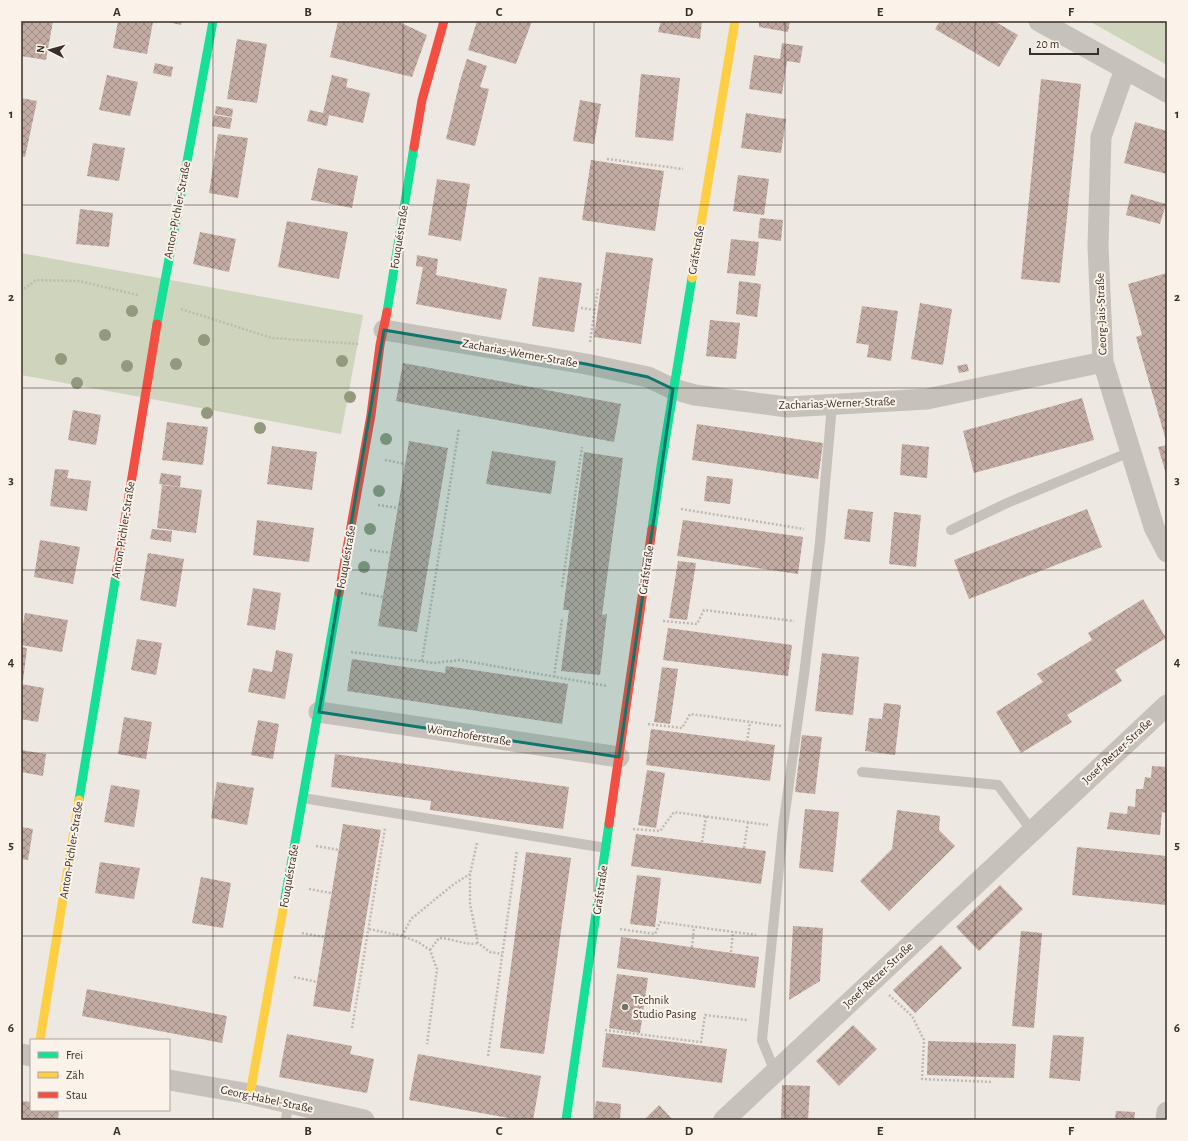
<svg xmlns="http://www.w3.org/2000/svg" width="1188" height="1141" font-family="'Alegreya Sans',sans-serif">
	<defs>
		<pattern id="building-cross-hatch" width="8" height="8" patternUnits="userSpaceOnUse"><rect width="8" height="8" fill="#c3aca3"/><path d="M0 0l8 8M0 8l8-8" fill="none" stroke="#9f8c85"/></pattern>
	</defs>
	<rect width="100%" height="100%" fill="#eee8e2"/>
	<path fill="#cfd4bc" d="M1089,21H1167V65Z
		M21,253L363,315L341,434L21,375Z"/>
	<path fill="url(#building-cross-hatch)" d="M22,21H53L46,60L21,56Z
		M118,21L153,22L147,54L113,48Z
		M164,21H182L181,25Z
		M338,21H397L427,35L412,77L330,57Z
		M477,21H532L516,64L468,50Z
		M661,21H702L700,39L658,32Z
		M759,21H790L788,32L759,27Z
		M940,21H994L1018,35L999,67L935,29Z
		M237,39L267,44L257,103L227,99Z
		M782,43L803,46L800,63L787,61L782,94L749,89L754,55L780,59Z
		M467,59L487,66L480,87L489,89L475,146L446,139L460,81Z
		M155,63L173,67L171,77L153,73Z
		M641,74L680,78L673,141L635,137Z
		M107,75L138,82L130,116L99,110Z
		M332,75L348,79L346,87L370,93L363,123L329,115L327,126L307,121L310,110L323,113Z
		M1041,79L1081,84L1060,283L1021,279Z
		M21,98L37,101L25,157L21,156Z
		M580,100L601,104L594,144L573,141Z
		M216,106L233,109L232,117L215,114Z
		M746,113L786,119L781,153L741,148Z
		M214,115L232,118L230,129L212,126Z
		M1135,122L1167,131V174L1124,163Z
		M218,134L248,138L238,198L209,193Z
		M93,143L125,148L119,181L87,176Z
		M591,160L664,171L655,231L582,220Z
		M318,168L358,176L352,208L311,200Z
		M738,175L769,179L764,215L733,211Z
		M437,179L470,184L461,241L428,235Z
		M1131,194L1166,204L1160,224L1126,215Z
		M80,209L113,213L109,247L76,244Z
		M760,218L783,220L781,241L758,238Z
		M287,221L348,232L339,279L278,267Z
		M200,232L236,239L229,272L193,264Z
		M731,239L759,242L755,276L727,273Z
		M606,252L653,258L641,344L594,337Z
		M417,255L438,259L436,275L507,289L501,320L416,304L423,267L416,266Z
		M1167,273V444L1136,337L1142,335L1128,284Z
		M539,277L582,283L574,332L532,326Z
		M739,281L761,284L757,317L736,314Z
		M920,303L952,309L943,365L911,359Z
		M862,306L898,311L891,361L867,357L869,345L856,343Z
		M710,320L740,323L736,359L706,356Z
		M403,363L621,404L614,442L396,401Z
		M967,364L969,371L959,373L957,366Z
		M1082,398L1094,440L974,473L963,431Z
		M73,410L101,415L96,445L68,440Z
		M167,422L208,427L203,465L162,460Z
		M697,424L823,443L818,479L692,460Z
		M409,441L448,448L417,632L378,626Z
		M902,444L929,447L927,478L900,475Z
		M1167,445V477L1158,447Z
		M272,446L317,452L312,490L267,484Z
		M492,451L556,461L551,494L486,484Z
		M584,452L623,458L602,615L607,614L600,675L561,671L569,610H563Z
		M55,469L69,470L67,478L91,481L87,511L50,506Z
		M161,473L181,476L180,487L159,484Z
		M707,476L733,479L730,504L704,501Z
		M162,485L202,490L196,533L157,528Z
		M848,509L873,512L870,542L844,539Z
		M1087,509L1102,547L969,599L954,560Z
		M894,512L921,515L916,567L889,564Z
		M257,520L314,528L309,562L253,555Z
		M683,520L803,537L798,574L677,556Z
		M152,529L172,531L171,542L150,539Z
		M40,540L80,547L73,584L34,577Z
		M148,553L184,559L176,607L140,600Z
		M678,561L696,563L687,620L669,618Z
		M253,588L281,593L275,630L247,625Z
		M1143,599L1166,638L1115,670L1122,681L1067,715L1072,722L1021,753L996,712L1043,682L1037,674L1092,640L1088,633Z
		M25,613L68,620L62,652L21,645V636Z
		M668,628L792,645L788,676L663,660Z
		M137,639L162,643L156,675L131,670Z
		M21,647L27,648L23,681L21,680Z
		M276,650L293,654L285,699L248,692L253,668L272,672Z
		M822,653L859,657L853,715L815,711Z
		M352,659L445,673L446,666L568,684L562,724L347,691Z
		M662,667L678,669L670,724L654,722Z
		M21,684L44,688L38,722L21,719Z
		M884,703L901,705L895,755L865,751L869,718L882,719Z
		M124,717L152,722L146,759L118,754Z
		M258,720L279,724L273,759L251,755Z
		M651,729L775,745L770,781L646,765Z
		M802,735L822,737L815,794L795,792Z
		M21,750L46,754L43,776L21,772Z
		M335,754L569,787L563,829L430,810L431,801L331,787Z
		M1152,766L1167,767V813L1162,812L1160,835L1107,829L1110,812L1127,814L1128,806L1135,807L1136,789H1143L1145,777L1151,778Z
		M647,770L665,773L656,828L638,825Z
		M217,782L254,788L247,825L211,818Z
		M111,785L140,790L134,827L104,822Z
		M805,809L839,812L833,872L799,868Z
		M897,810L940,816L939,830L955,846L889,911L860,881L892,849Z
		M343,824L381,830L350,1012L313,1006Z
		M21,827L33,829L28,860L21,859Z
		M636,834L766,851L761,884L631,866Z
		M1077,847L1167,856L1166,905L1072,895Z
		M526,852L571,858L544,1054L500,1048Z
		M100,862L140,868L134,899L95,893Z
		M637,875L661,878L655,927L630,924Z
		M201,877L231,883L223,928L192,923Z
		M1000,885L1023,909L979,951L956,927Z
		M793,926L823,928L820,981L789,1000Z
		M1021,931L1042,933L1034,1028L1012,1026Z
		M621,937L759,957L755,988L617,968Z
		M941,945L962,968L915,1013L893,990Z
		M617,974L648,978L640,1033L609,1028Z
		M87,989L227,1016L222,1043L82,1016Z
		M853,1025L877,1049L839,1086L816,1061Z
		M606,1033L727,1049L722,1083L602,1067Z
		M287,1034L352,1046L350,1054L374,1059L367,1093L279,1077Z
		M1053,1035L1084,1037L1080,1081L1049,1078Z
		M928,1041L1016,1044L1014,1078L927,1075Z
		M418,1054L541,1076L533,1120H519L409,1100Z
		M782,1085L810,1086L808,1120H781Z
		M21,1101L31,1102V1110H59L58,1120H21Z
		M596,1101L621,1104L620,1120H594Z
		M659,1105L673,1120H644Z
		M1116,1111L1135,1112L1134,1120H1115Z"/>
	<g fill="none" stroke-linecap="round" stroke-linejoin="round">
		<path stroke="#c0b9b3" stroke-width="2.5" stroke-dasharray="2 2" stroke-linecap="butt" d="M607,159L683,169
			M21,291L36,280L79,281L138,295
			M581,308L595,310
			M181,309L272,338L358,344
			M590,342L598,288
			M385,460L405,464
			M378,505L398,508
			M681,509L804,529
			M370,550L391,553
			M562,587L582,447
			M361,593L383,597
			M663,621L697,624L704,610L794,621
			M351,652L434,663L460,660L607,686
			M422,661L459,428
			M554,677L562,619
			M648,724L682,728L690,714L781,726
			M747,742L750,722
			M633,829L660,831L674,812L768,825
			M702,842L706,816
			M477,843L470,874V904L478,943L490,952L502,954
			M316,846L339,850
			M744,848L748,822
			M309,889L331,893
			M369,929L402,936L418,942L430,950L437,969L427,1044
			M620,929L655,934L660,922L756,935
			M302,933L324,937
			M402,936L411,919L454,884L470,874
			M692,947L694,927
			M430,950L439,938C452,938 465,946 478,943
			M731,952L733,932
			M294,977L317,982
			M889,995L912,1016L924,1040L922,1079L993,1082
			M352,1028L385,828
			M605,1030L701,1042L705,1015L747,1020
			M488,1056L517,850"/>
		<path stroke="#c7c1bb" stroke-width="10" d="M951,530L1007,503L1130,452
			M862,772L998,785L1032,831
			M303,798L606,848
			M775,1072L762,1040L783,827L804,675L820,542L832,405
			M286,1120L288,1102"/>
		<path stroke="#c7c1bb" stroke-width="21" d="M1039,21L1167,92
			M1125,69L1101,137L1098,246L1103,362L1154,527L1167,552
			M384,330L586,364L648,377L673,389L695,395L787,407L927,399L1103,362
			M319,712L619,757
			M21,1054L31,1056
			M169,1080L250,1094L364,1120
			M724,1120L1167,705
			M1166,1120L1167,1112"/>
		<path stroke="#16e098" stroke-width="9" d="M387,312L414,147
			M157,324L213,21
			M652,529L662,460L692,278
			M79,800L116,575
			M284,904L339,593
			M566,1120L609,824"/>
		<path stroke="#ffcf43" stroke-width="9" d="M692,278L735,21
			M40,1040L79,800
			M250,1094L284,904"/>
		<path stroke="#f24e42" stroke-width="9" d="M414,147L422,100L444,21
			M116,575L157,324
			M339,593L371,415L380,345L387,312
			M609,824L652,529"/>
	</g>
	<g fill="#92997d">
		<circle cx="132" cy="311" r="6"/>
		<circle cx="105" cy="335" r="6"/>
		<circle cx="204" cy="340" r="6"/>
		<circle cx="61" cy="359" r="6"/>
		<circle cx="342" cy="361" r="6"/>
		<circle cx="176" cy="364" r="6"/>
		<circle cx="127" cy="366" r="6"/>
		<circle cx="77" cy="383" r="6"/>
		<circle cx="350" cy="397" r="6"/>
		<circle cx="207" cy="413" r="6"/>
		<circle cx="260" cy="428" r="6"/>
		<circle cx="386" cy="439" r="6"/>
		<circle cx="379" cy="491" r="6"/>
		<circle cx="370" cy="529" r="6"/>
		<circle cx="364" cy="567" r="6"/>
	</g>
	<path fill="#0f766e" fill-opacity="0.2" stroke="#0f766e" stroke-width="3" stroke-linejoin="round" d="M384,330L586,364L648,377L673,389L619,757L319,712Z"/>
	<path fill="none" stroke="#392e29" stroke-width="1" stroke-opacity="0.55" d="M213,21V1120M403,21V1120M594,21V1120M785,21V1120M975,21V1120M21,205H1167M21,388H1167M21,570H1167M21,753H1167M21,936H1167"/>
	<circle fill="#786f6a" stroke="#fbf3ea" stroke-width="1.5" cx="625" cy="1007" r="4"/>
	<g text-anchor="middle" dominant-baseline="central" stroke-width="4" stroke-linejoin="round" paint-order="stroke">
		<g font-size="12" fill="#392e29" stroke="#fbf3ea">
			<text transform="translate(177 210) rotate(-79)">Anton-Pichler-Straße</text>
			<text transform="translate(399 237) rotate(-81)">Fouquéstraße</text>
			<text transform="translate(696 250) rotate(-80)">Gräfstraße</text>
			<text transform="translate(1101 314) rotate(-92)">Georg-Jais-Straße</text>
			<text transform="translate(520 353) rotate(10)">Zacharias-Werner-Straße</text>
			<text transform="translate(837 403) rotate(-2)">Zacharias-Werner-Straße</text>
			<text transform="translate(123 530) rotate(-81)">Anton-Pichler-Straße</text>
			<text transform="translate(346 557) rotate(-80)">Fouquéstraße</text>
			<text transform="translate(646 570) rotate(-82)">Gräfstraße</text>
			<text transform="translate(469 735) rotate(9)">Wörnzhoferstraße</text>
			<text transform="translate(1117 751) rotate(-43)">Josef-Retzer-Straße</text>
			<text transform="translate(71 850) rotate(-81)">Anton-Pichler-Straße</text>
			<text transform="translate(289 876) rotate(-80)">Fouquéstraße</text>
			<text transform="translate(600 890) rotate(-82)">Gräfstraße</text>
			<text transform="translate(878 975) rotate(-43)">Josef-Retzer-Straße</text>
			<text transform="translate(267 1099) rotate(12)">Georg-Habel-Straße</text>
		</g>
		<g font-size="12" fill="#392e29" stroke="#fbf3ea" text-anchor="start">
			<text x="633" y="1000">Technik<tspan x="633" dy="14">Studio Pasing</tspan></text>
		</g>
	</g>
	<rect width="1188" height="1141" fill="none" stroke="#fbf3ea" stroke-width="44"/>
	<rect x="30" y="1039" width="140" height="72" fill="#fbf3ea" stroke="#ada49d"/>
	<rect x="38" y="1052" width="20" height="6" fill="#16e098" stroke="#ada49d"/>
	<text x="66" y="1059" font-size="12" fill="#392e29">Frei</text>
	<rect x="38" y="1072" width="20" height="6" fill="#ffcf43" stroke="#ada49d"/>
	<text x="66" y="1079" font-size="12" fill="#392e29">Zäh</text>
	<rect x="38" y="1092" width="20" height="6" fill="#f24e42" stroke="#ada49d"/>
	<text x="66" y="1099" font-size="12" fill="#392e29">Stau</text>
	<g transform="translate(50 50) rotate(276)" stroke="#fbf3ea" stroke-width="3" paint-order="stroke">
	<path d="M0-3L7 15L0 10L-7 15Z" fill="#392e29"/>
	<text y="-6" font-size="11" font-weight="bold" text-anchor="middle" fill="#392e29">N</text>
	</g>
	<path d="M1030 48v6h68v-6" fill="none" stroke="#392e29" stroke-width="2"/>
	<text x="1036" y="48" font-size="12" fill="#392e29" stroke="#fbf3ea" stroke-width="3" paint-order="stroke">20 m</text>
	<rect x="22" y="22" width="1144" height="1097" fill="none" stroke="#392e29" stroke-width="1.5"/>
	<g font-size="13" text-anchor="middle" font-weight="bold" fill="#392e29">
		<text x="117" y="16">A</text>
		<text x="308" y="16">B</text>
		<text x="499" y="16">C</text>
		<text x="689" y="16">D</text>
		<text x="880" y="16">E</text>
		<text x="1071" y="16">F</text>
		<text x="11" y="118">1</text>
		<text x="1177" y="118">1</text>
		<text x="11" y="301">2</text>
		<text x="1177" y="301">2</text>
		<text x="11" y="484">3</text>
		<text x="1177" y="484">3</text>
		<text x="11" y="666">4</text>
		<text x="1177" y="666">4</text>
		<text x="11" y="849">5</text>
		<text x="1177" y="849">5</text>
		<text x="11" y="1032">6</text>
		<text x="1177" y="1032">6</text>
		<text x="117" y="1135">A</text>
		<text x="308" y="1135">B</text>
		<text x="499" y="1135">C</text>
		<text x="689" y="1135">D</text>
		<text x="880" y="1135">E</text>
		<text x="1071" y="1135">F</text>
	</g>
</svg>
